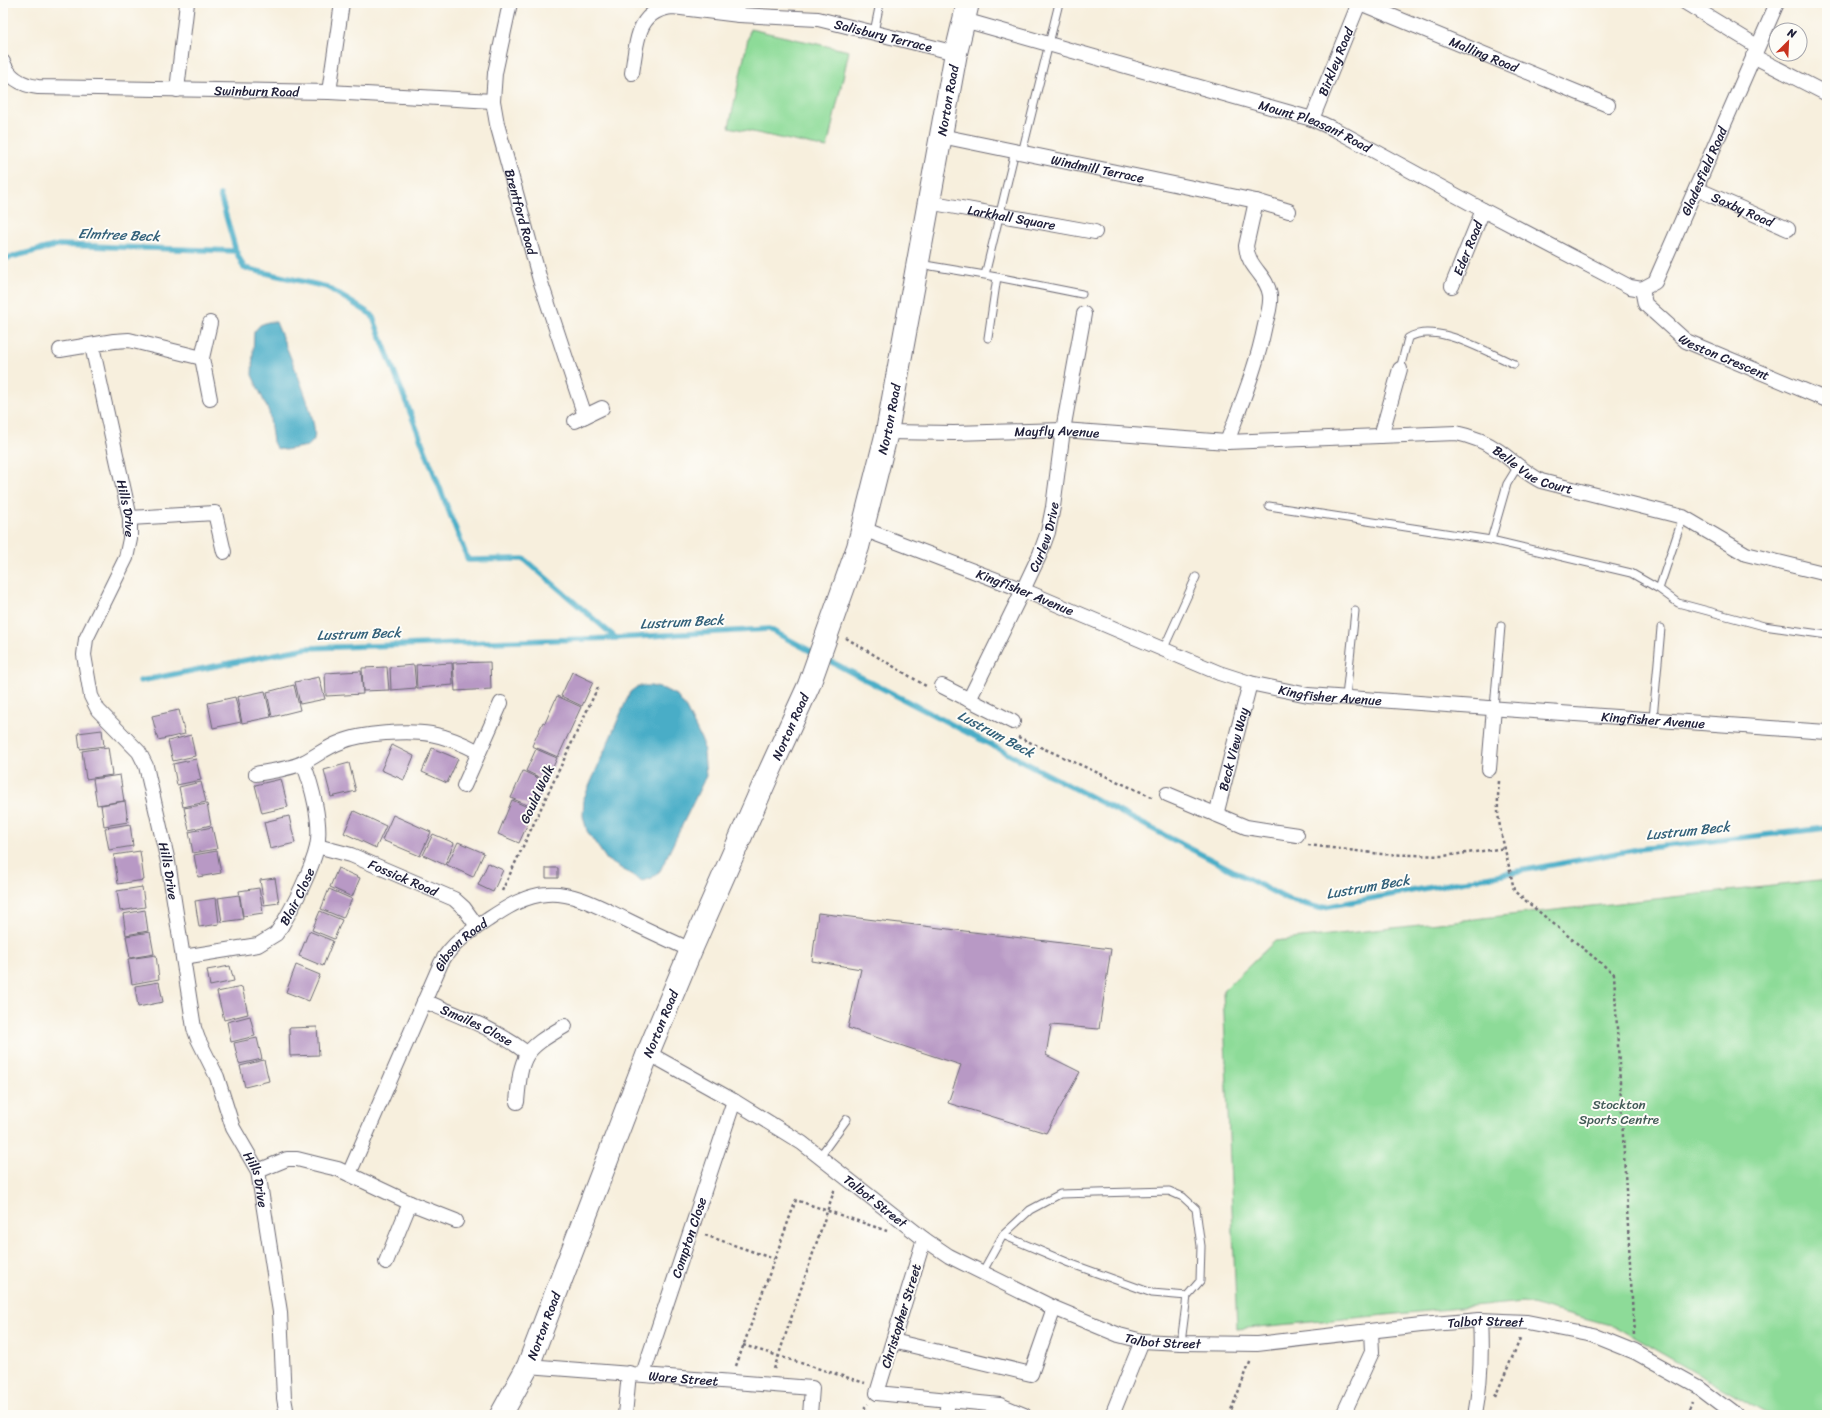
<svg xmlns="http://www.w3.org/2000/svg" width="1830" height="1418" font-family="Sriracha,sans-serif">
	<rect width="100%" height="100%" fill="#fdfcf7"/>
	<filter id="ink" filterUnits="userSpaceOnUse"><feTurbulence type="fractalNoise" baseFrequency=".025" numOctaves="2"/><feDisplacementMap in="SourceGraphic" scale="8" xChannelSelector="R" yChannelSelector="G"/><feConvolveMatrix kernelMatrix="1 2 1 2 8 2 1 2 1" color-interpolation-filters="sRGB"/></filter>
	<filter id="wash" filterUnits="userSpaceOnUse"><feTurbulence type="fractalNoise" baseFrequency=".012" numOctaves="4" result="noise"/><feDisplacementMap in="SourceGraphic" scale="16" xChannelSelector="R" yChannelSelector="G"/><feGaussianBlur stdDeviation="0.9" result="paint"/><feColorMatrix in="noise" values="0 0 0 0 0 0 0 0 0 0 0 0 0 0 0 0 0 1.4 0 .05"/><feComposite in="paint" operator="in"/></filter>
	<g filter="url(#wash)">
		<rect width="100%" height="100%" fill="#f7efdd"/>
		<path fill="#8ddb98" stroke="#587e6a" d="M750,29L849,51L827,148L729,127Z
			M1827,880V1415H1773L1767,1414L1614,1326L1524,1302L1237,1329L1223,991L1275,941Z"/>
		<path fill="#48adc7" stroke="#356881" d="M268,322H276C284,343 320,421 314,439C313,442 310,444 308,446L285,450L276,448L273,442L269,412L252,375L254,332L260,325Z
			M638,686H651L664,689L676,695L686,708L703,743L706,776L660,871L652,878L642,881L607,860L587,831L583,816L584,798L630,692Z"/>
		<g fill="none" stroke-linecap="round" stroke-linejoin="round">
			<path stroke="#48adc7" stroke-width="5.5" d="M220,195L236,251L244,268L327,287L372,315L468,560L524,559L616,638
				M3,259L59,245L236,251
				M824,658L1287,899L1319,908L1639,849L1827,828
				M140,681L307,648L616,638L769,629L816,654"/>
		</g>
		<g id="blocks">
			<path fill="#b899c5" d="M490,662L491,689L455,691L453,663Z
				M452,663L453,685L417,688L416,665Z
				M414,665L416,688L391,690L390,667Z
				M387,667L389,690L363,691L362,668Z
				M361,671L363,694L326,696L325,673Z
				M572,672L593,682L582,706L561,696Z
				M319,677L325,699L300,704L295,682Z
				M294,685L300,710L272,717L267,692Z
				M265,691L271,717L242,723L237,697Z
				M557,696L581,707L558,757L532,746L543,722L545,723Z
				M235,697L241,722L213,728L208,703Z
				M179,710L185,734L158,740L152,716Z
				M102,730L104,746L80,749L78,733Z
				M191,735L195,756L173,761L168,741Z
				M392,745L414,756L404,780L381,770Z
				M108,747L112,775L86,779L82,751Z
				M432,748L458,759L447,783L422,772Z
				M536,749L557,758L547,781L526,771Z
				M196,759L201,780L177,785L173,764Z
				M349,763L356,791L331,797L324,770Z
				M523,771L546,782L534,808L511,798Z
				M120,775L124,801L97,805L93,779Z
				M281,779L288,807L262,813L255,785Z
				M201,782L206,802L183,807L179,787Z
				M512,800L534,810L519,843L498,834Z
				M125,801L128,822L104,826L101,805Z
				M207,804L211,825L189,830L184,808Z
				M354,811L386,826L376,848L344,833Z
				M393,815L431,832L420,856L382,840Z
				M289,816L295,843L270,849L264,822Z
				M130,824L133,846L109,850L105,828Z
				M212,827L217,849L193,853L189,832Z
				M433,834L454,843L445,865L423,855Z
				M458,842L484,853L473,877L447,865Z
				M140,851L144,880L118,884L114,855Z
				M217,851L221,873L198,877L194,855Z
				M488,863L503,870L493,892L478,885Z
				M338,868L360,878L352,897L330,887Z
				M546,868H558V878H546Z
				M275,878L279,903L264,905L260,880Z
				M142,887L145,907L120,911L117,891Z
				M259,888L263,913L243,916L239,891Z
				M329,889L352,899L343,918L321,909Z
				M239,895L243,919L222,922L218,898Z
				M216,898L219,924L199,927L195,901Z
				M145,910L148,931L126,935L123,914Z
				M320,911L342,920L334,939L312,930Z
				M818,913L1111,949L1099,1029L1051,1025L1046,1055L1080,1072L1046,1133L948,1103L961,1065L848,1028L861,969L812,961Z
				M309,931L333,941L323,966L299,956Z
				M150,932L154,954L130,958L126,936Z
				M156,955L159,979L132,984L128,959Z
				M296,965L320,975L309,1001L286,992Z
				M230,966L234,981L210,986L207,970Z
				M159,982L163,1002L138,1007L135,986Z
				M242,987L248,1014L224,1020L217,992Z
				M250,1016L255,1036L231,1042L227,1022Z
				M317,1027L319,1055L290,1056L289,1028Z
				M257,1038L262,1059L239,1064L234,1043Z
				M264,1060L269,1081L245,1087L240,1066Z"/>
		</g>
	</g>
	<g filter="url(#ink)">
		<use href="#blocks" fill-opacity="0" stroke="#6d6a74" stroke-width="1"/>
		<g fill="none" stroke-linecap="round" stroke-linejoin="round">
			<defs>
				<path id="service" d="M739,15L742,3
					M874,32L880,3
					M1022,153L1059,3
					M919,264L997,277L1082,294
					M985,275L1015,151
					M988,338L997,277
					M1400,369L1408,338C1436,321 1486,352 1514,364
					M1518,466L1507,484L1491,540L1631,573L1659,589
					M1269,506L1491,540
					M1683,517L1659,589L1678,603L1764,626L1827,635
					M1163,650L1196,577
					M1346,697L1355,611
					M1494,708L1501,626
					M1653,719L1661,628
					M820,1156L847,1119
					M1003,1235L1069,1263L1152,1293L1187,1296
					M982,1273L1003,1235L1030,1210L1060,1194L1169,1191L1183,1197L1196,1209L1201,1246L1200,1281L1187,1296L1181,1343"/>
				<g id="minor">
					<path id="s1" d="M510,3L495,73L493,101L497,124L540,280L585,416"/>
					<path id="s2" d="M1360,3L1608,105"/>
					<path d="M1686,3L1757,46"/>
					<path id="s3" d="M964,20L1312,119L1336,130L1483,210L1630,287L1642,289"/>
					<path d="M1753,56L1827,94"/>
					<path id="s4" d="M3,62C9,78 22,85 38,87L329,92L493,101"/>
					<path id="s5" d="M632,73C637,43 636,10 673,7L739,15L818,19L956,53"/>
					<path d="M177,90L187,3"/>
					<path d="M329,92L342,3"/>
					<path id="s6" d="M1312,119L1359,3"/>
					<path id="s7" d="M941,136L1256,201L1289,211"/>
					<path id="s8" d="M1697,189L1788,229"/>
					<path id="s9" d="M928,202L1095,232"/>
					<path id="s10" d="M1452,286L1483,210"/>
					<path id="s11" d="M1642,289L1655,282L1777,3"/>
					<path id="s12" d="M1642,289L1645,304L1686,341L1827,400"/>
					<path id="s13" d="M92,346L130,518V539L126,558L86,639L84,655L91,696L98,710L139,752L146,766L168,862L194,1028L198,1039L217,1077L233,1128L258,1171L280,1312L284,1398L287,1415"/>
					<path d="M60,350L114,341L129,340L202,358"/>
					<path d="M210,399L202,358L210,323"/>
					<path d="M575,421L602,408"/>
					<path id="s14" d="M887,432L954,433L1063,430L1227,442L1456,433C1471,436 1486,442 1499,451C1513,461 1525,473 1541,481L1683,517L1746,554L1827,574"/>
					<path d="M1381,436L1400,369"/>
					<path d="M1227,442C1241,404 1257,366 1265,325C1268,315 1271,305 1270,295C1267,275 1248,268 1246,246L1256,201"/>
					<path d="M130,518L215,513L224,552"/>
					<path id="s15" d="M863,529L1023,590L1219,673L1250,683L1308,695L1827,732"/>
					<path d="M942,686L1013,722"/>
					<path id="s16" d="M969,700L1023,590L1040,554L1048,532L1053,507L1063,430L1084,314"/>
					<path d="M1489,769L1494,708"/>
					<path d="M256,774C270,771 292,769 304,762C316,756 327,747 341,742C362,733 408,730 431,734C448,737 464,744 479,752"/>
					<path d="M464,786L501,703"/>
					<path d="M1167,794L1246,827L1297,835"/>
					<path id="s17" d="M1216,815L1250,683"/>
					<path id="s18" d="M317,846L351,855L454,899L464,908L477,926"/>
					<path id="s19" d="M183,957L258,945L276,934L282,925C294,905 312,869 317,847C322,823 312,785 303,763"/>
					<path id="s20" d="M424,1001C460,1016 496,1029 527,1053"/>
					<path id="s21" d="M648,1053L734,1101L802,1143L924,1239L949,1256L1054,1308L1119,1335L1142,1341L1181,1343L1257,1344L1421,1325L1480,1320L1527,1322L1593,1335L1635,1352L1698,1387L1735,1415"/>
					<path d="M517,1102C521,1055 523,1050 565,1026"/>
					<path d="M258,1171L287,1159H297L325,1166L338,1169L410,1203L456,1221"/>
					<path id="s22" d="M349,1174L441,963C451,944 471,931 489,919C507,907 526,895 547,894C575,892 601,908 625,919C647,930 669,940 691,950"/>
					<path d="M924,1239L877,1393L1000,1405L1024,1415"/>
					<path d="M386,1262L410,1203"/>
					<path d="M893,1341L1031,1374L1054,1308"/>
					<path id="s23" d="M528,1366L812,1388L810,1415"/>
					<path id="s24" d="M643,1374L734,1101"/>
					<path d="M625,1415L629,1373"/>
					<path d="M946,1415L948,1401"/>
					<path d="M1112,1415L1142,1341"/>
					<path d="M1343,1415L1372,1352L1371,1331"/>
					<path d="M1475,1415C1481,1382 1482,1354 1480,1320"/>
				</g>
				<g id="primary">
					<path id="s25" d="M501,1415L528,1366L648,1053L691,950L767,777L809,685L858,547L887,432L956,53L968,3"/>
				</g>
			</defs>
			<use href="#service" stroke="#6d6a74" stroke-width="9"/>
			<use href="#minor" stroke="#6d6a74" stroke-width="16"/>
			<use href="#primary" stroke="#6d6a74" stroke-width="24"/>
			<path stroke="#6d6a74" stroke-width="2.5" stroke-dasharray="3 3" stroke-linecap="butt" d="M846,638L926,686
				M1018,737L1152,797
				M1499,781C1498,795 1497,808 1499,821C1503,845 1510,867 1514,891L1614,974L1634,1335
				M1308,845L1381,854L1443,856L1506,848
				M502,891L599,685
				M705,1235L774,1259
				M743,1345L865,1383
				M736,1366L796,1200L887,1231
				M774,1369L835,1188
				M1495,1397L1521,1337
				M864,1415L865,1407L868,1404
				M1229,1415L1251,1360
				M1551,1415L1553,1412L1561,1415
				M1687,1415L1692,1402"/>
			<use href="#service" stroke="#fff" stroke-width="7"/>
			<use href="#minor" stroke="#fff" stroke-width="14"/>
			<use href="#primary" stroke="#fff" stroke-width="22"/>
		</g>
	</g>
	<g text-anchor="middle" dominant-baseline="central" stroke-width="4" stroke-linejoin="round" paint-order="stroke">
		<g font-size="13" fill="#22223b" stroke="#fdfcf7">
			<text stroke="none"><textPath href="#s5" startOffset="299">Salisbury Terrace</textPath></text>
			<text stroke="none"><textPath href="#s2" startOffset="134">Malling Road</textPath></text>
			<text stroke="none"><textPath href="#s6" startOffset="62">Birkley Road</textPath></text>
			<text stroke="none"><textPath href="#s4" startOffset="264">Swinburn Road</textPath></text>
			<text stroke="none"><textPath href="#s25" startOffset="1395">Norton Road</textPath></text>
			<text stroke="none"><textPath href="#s3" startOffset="367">Mount Pleasant Road</textPath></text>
			<text stroke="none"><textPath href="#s7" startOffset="160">Windmill Terrace</textPath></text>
			<text stroke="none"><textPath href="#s11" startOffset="136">Gladesfield Road</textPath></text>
			<text stroke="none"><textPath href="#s8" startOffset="50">Saxby Road</textPath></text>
			<text stroke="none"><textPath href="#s1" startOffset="214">Brentford Road</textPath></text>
			<text stroke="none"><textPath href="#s9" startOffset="85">Larkhall Square</textPath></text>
			<text stroke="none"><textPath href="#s10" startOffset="41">Eder Road</textPath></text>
			<text stroke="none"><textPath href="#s12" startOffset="112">Weston Crescent</textPath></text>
			<text stroke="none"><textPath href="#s25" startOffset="1071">Norton Road</textPath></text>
			<text stroke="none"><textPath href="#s14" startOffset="170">Mayfly Avenue</textPath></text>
			<text stroke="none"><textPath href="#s14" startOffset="656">Belle Vue Court</textPath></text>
			<text stroke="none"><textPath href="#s13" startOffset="166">Hills Drive</textPath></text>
			<text stroke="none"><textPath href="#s16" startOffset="180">Curlew Drive</textPath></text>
			<text stroke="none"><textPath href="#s15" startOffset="174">Kingfisher Avenue</textPath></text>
			<text stroke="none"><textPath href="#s15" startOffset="498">Kingfisher Avenue</textPath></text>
			<text stroke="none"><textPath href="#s15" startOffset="822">Kingfisher Avenue</textPath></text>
			<text stroke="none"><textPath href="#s25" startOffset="747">Norton Road</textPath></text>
			<text stroke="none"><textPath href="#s17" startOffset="68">Beck View Way</textPath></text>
			<text transform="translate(537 794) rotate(-65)">Gould Walk</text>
			<text stroke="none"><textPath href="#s13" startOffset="562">Hills Drive</textPath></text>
			<text stroke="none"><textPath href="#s18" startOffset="92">Fossick Road</textPath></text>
			<text stroke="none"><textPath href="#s19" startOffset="140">Blair Close</textPath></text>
			<text stroke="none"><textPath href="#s22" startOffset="257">Gibson Road</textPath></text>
			<text stroke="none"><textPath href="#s25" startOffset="423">Norton Road</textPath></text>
			<text stroke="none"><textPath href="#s20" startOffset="58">Smailes Close</textPath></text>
			<text stroke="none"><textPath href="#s13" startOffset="886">Hills Drive</textPath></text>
			<text stroke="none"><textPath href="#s21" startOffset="272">Talbot Street</textPath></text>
			<text stroke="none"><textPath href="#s24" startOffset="144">Compton Close</textPath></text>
			<text transform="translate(901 1316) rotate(-73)">Christopher Street</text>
			<text stroke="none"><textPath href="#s21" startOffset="920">Talbot Street</textPath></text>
			<text stroke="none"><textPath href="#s25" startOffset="99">Norton Road</textPath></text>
			<text stroke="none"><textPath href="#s21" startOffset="596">Talbot Street</textPath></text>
			<text stroke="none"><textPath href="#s23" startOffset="156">Ware Street</textPath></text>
		</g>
		<g font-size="13" fill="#425a57" stroke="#fdfcf7">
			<text x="1619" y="1104">Stockton<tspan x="1619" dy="15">Sports Centre</tspan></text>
		</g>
		<g font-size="14" font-style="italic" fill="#33617a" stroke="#fdfcf7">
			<text transform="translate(119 235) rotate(2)">Elmtree Beck</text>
			<text transform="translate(682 622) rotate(-3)">Lustrum Beck</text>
			<text transform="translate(359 634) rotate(-2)">Lustrum Beck</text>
			<text transform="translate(996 734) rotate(28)">Lustrum Beck</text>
			<text transform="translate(1688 831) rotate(-6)">Lustrum Beck</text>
			<text transform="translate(1368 887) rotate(-10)">Lustrum Beck</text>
		</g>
	</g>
	<rect width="1830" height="1418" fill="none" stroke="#fdfcf7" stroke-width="16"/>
	<g transform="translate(1788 42) rotate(24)"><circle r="19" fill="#fdfcf7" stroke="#a5a5ac"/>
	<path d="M0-3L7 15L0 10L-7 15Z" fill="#c8321e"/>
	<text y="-6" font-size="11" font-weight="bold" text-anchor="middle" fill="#22223b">N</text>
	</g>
</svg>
